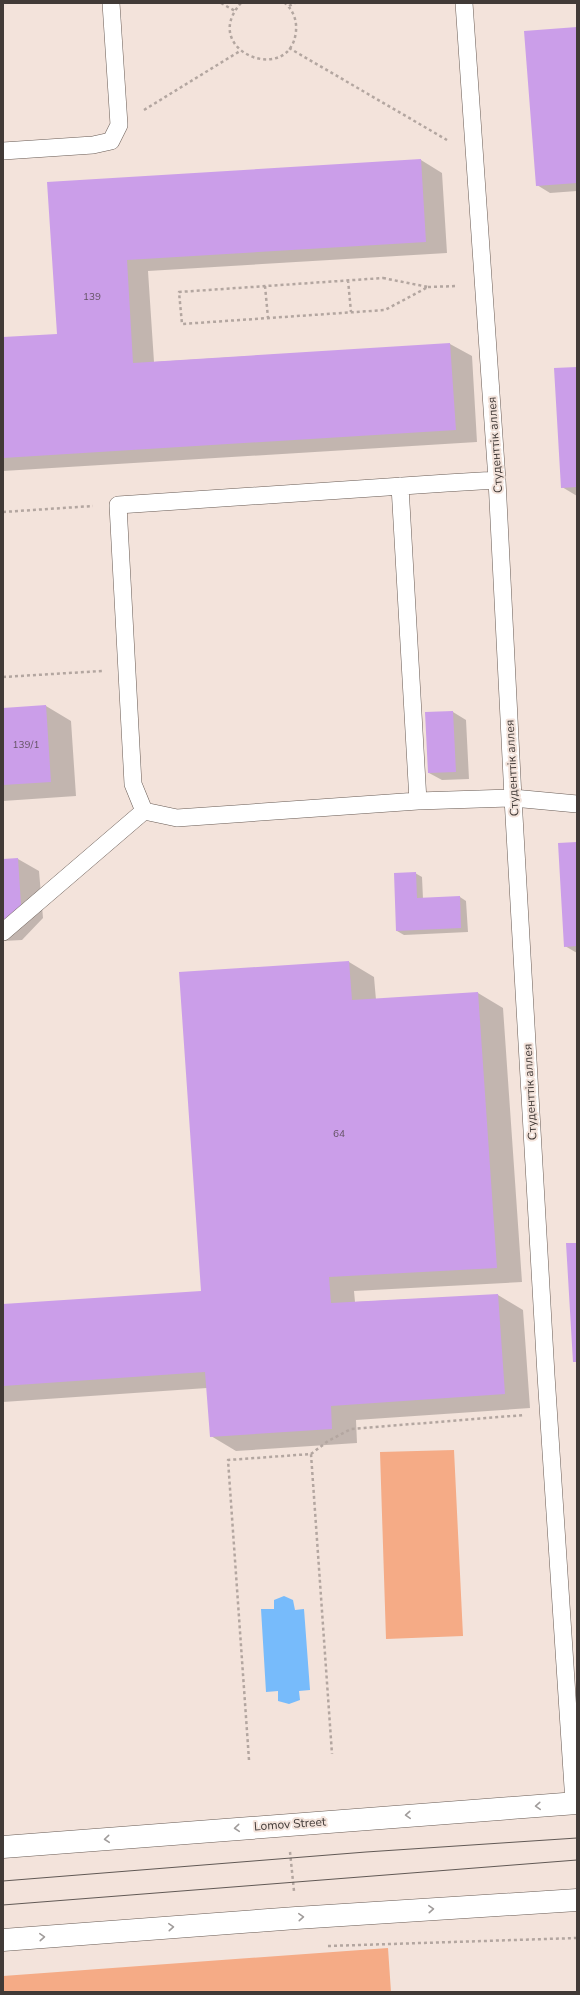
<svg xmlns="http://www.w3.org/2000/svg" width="580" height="1995" font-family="'Nunito Sans',sans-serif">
	<rect width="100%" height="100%" fill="#f3e3db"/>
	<path fill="#f5ab86" d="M454,1450L463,1636L386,1639L380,1452Z
		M388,1948L391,1992H3V1976Z"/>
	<path fill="#77bbfb" d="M284,1596L293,1600L295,1610L304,1609L310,1690L299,1691L300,1700L289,1704L278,1701V1691L266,1692L261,1609H274V1600Z"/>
	<path fill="#0003" d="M577,28V191L550,193L537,185Z
		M421,160L442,173L447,253L148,271L154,362L450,344L472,356L477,442L3,471V338L58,335L48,183Z
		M577,368V496L562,487Z
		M46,706L71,721L76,796L3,801V709Z
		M453,712L466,720L469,779L442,780L429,773Z
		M577,843V953L565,946Z
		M18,859L39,871L43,918L22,940L3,941V860Z
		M415,873L422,877L423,899L460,897L466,901L468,932L404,935L397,931Z
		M349,962L374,977L376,1000L478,993L503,1008L522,1282L354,1291L355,1302L498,1295L523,1310L530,1408L356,1420L357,1443L236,1451L211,1436L207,1388L3,1402V1305L202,1292Z"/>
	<path fill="#cb9ee9" d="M577,27V183L536,186L524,31Z
		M421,159L426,242L127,260L133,363L450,343L456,430L3,458V337L57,334L47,182Z
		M577,367V487L561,488L554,368Z
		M46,705L51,782L3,785V708Z
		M453,711L456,772L428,773L425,712Z
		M577,842V946L564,947L558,843Z
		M18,858L21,905L3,925V859Z
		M416,872L417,898L460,896L461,928L396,931L394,873Z
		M349,961L352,1000L478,992L497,1268L329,1277L331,1303L498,1294L505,1394L331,1406L332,1429L210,1437L205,1372L3,1386V1304L201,1291L179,972Z
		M566,1243H577V1362H573Z"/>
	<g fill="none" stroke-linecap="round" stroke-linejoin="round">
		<defs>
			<path id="service" d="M464,3L497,480L513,798L546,1375L574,1803
				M3,151L93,145L111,141L119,125L111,3
				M400,486L418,801L177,818L144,811L133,784L118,505L447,483L497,480
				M418,801L513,798L577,804
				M3,932L144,811"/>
			<path id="secondary" d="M3,1847L577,1803
				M3,1940L296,1918L577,1900"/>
		</defs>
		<use href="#service" stroke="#685b54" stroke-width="18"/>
		<use href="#secondary" stroke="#685b54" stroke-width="23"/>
		<path stroke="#b3a6a0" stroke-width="2.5" stroke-dasharray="3 3" stroke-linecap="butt" d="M221,3L235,11
			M241,3C198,51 291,87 296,31C297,20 293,10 285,3
			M289,6L295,3
			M289,48L447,140
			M144,110L240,51
			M383,278L428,287L385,310L182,324L179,292Z
			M348,280L351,312
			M265,286L268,318
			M428,287L457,286
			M3,512L93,506
			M3,677L102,671
			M311,1454L328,1441L351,1429L524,1415
			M249,1760L228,1460L311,1454L332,1754
			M290,1852L294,1891
			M328,1946L577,1938"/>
		<use href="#service" stroke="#fff" stroke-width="17"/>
		<use href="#secondary" stroke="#fff" stroke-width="22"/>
		<path stroke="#615955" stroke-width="1" d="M3,1881L366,1852L577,1838
			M3,1905L577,1860"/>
	</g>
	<defs><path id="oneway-chevron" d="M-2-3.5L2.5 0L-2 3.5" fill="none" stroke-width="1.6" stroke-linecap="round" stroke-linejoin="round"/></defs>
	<g stroke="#a09c9b">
		<use href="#oneway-chevron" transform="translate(538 1806) rotate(176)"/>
		<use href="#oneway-chevron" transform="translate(408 1815) rotate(176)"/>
		<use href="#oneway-chevron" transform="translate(237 1828) rotate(175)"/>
		<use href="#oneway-chevron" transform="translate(107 1839) rotate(175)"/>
		<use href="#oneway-chevron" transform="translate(431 1909) rotate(-4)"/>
		<use href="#oneway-chevron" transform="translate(301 1917) rotate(-4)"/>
		<use href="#oneway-chevron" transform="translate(171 1927) rotate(-4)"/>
		<use href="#oneway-chevron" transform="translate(42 1937) rotate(-4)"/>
	</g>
	<g text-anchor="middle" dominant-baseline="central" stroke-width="4" stroke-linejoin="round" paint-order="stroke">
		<g font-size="10" fill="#645364">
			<text x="92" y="297">139</text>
			<text x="26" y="745">139/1</text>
			<text x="339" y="1134">64</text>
		</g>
		<g font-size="12" fill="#413a37" stroke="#f3e3db">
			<text transform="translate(495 445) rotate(-94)">Студенттік аллея</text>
			<text transform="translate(512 768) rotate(-93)">Студенттік аллея</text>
			<text transform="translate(530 1092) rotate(-93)">Студенттік аллея</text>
			<text transform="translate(290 1824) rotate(-4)">Lomov Street</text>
		</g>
	</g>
	<rect width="580" height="1995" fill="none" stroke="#413a37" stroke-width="8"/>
</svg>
